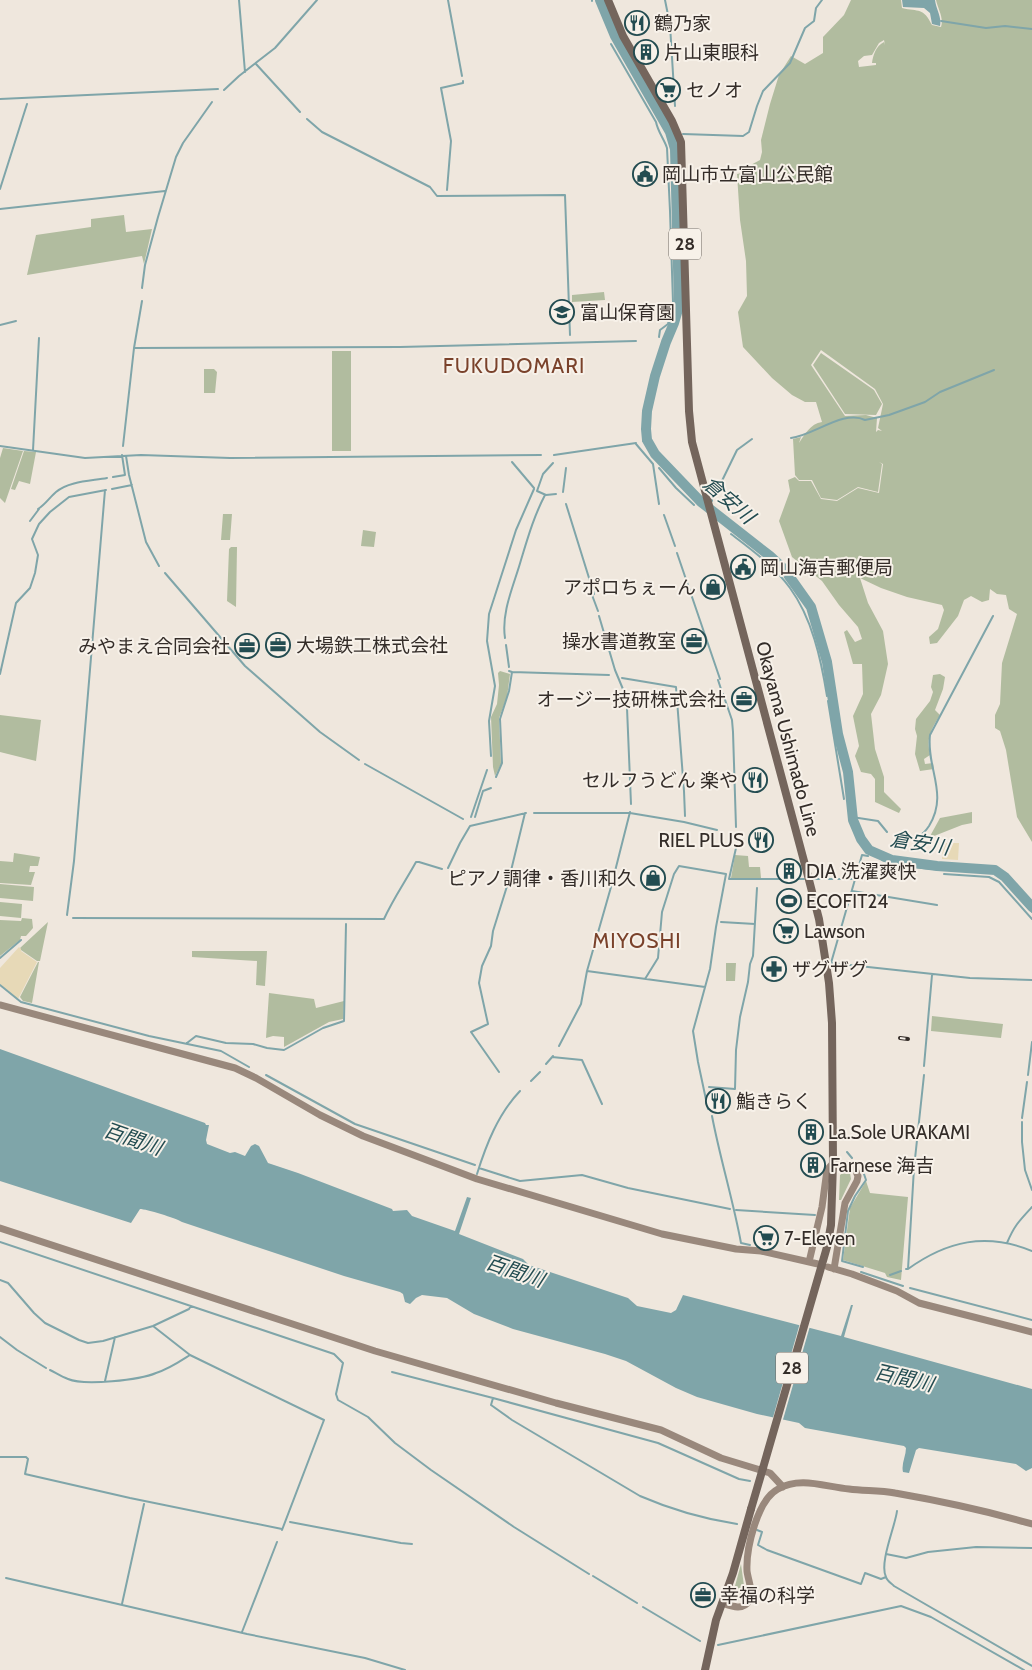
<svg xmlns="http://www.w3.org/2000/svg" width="1032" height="1670" font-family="Cabin,'Noto Sans JP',sans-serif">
	<rect width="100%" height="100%" fill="#efe7dd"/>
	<path fill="#b1bc9f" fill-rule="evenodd" d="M851,0H901L902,8C919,12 923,7 932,25L941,27C944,18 938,9 936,0H1032V842L1017,817L1006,750L1000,731L995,728V715L1000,704L1002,663L1017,614L1009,609L1006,595L997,594L990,589L989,600L982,602L971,596L964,600L958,616L937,643L930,644L929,637L938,629L944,610L942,605L907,597L881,588L860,578L868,603L883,631L888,664L881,695L871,714L875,749L884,777V792L901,809L899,813L875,802V779L871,774L861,772L855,756L859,746L853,716L863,694L862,664H853L844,632L847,630L855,642L862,639L858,627L839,605L822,581L792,557L779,521L790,491L788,480L795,477L799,481H811L821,499L837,501L858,488L879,493L883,464L879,462L882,464L878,492L858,487L837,500L821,498L812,480H799L795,475L793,439L801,437L799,443C805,434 810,424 822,422L816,402H805L792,395L772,378L743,347L738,312L747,296L746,261L740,220L737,174L747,172V167L760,160L762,152L761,140L770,104L779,75L791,56L805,64L823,53V37L844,15ZM884,40L885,45L884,42C876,46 873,55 872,63H876V65L859,67L858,61L864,56L872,55L879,43ZM821,350L875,389L883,404L878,428L882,431L878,430L876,432L877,418L866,415L845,416L811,365Z
		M124,215L126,232L152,229L144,264L142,256L27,275L36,235L91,227V219Z
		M604,292L605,300L572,302V295Z
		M332,351H351V451H332Z
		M821,353L874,390L882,404L876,415L845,414L813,365Z
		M204,369H214L217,372L215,393H204Z
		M3,448L23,451L5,503L0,498V458Z
		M24,451L36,452L30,484L19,481L15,490L11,489Z
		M223,514H232L230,540H221Z
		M363,530L376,532L374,547L361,546Z
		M231,547H237L236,607L227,601L229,549Z
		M500,671L510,674L507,697L499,718L501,764L495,776L493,767L491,717L497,704L499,685L498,673Z
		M940,674L945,677L943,689L935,710L940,715C931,730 926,737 930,755L924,759L925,764L933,763L934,769L920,771L915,754L917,736L915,729L916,719L930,701L933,692L931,687L933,675Z
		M0,715L41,720L36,761L0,752Z
		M972,812V823L962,825L929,838L940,818Z
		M14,853L40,857L38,866H30L29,872H35L31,885L0,883V861L13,862Z
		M735,855L748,856L749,867H760L761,878H731Z
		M0,884L34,887L33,901L0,898Z
		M0,902L22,904L21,918L0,916Z
		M22,918L32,919L33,928L26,936H21L20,940L0,956V920L21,921Z
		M48,922L40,961H37L21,950L20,948Z
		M192,951H267L265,986L256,985L257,961L192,957Z
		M38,962H39L32,1003L23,1001L20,997Z
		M726,963H736L735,981H726Z
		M269,993L314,999L316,1008L344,1001L343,1019L329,1022L284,1047V1037L273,1036L266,1038Z
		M932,1016L1003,1024L1001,1038L931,1031Z
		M845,1171L850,1173L851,1179L841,1200H839L840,1175Z
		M866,1181L870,1193L908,1197L901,1280L887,1277L885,1273L843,1260L850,1208Z
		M741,1564L745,1593L742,1599L737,1601L732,1597Z"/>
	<path fill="#e7d9b7" d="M943,843H959L958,860L942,859Z
		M19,947L21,949V951L37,962L18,999L0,984V968Z"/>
	<path fill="#7fa5a9" d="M902,0H935C936,9 942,17 940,26L932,24L930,13L924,8L903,7Z
		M0,1049L205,1123L206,1125H209L206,1140L207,1144L230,1153L235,1152L245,1156L251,1146L255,1144L259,1146L268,1163L298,1173L392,1209L393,1211L407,1210L412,1216L455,1231L467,1197L471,1198L459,1234L523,1259L529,1265L628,1298L637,1306L671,1313L676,1310L683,1295L841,1336L851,1305H853L844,1337L1032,1389V1468L1026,1471L1016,1464L919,1448L916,1450L909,1473L903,1472C901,1464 906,1456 906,1448L904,1446L805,1428L799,1423L757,1414L697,1397L676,1388L626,1361L605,1354L513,1329L474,1314L447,1298L422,1295L416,1298L410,1304L405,1302L403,1294L400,1292L344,1276L182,1222C176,1218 146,1209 140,1209L131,1223L0,1181Z"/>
	<path fill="#efe7dd" d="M800,1323L810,1326L782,1423L772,1421Z"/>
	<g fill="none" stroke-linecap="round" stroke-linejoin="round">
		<path stroke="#7fa5a9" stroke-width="2" d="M239,0L245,72
			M448,0L462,76
			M592,0V1
			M665,0L670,25L675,106
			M941,21L986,28L1005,26L1032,29
			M611,44L656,122C658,132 664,139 667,148L670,211L673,302L668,324L660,330L659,337
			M256,64L300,112
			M224,90L239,76L275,48L317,0
			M0,99L218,89
			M307,119L322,132L430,187L437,196L565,195L570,335
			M683,134L743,136L749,132L757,106L763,91L790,63L805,28L814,21L816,8L822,0
			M0,189L27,104
			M447,190L451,141L441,88L463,83V81
			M0,209L165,191
			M142,288L145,265L158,217L176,157L183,143L212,102
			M0,325L16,321
			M663,343H665
			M134,348L142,301
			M791,438C813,436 844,409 865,420L889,415L925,402L940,392L994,370
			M643,441L647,440
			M636,444L653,464L659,504
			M0,446L85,458L141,455L230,458L541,455
			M123,446L134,348L400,347L636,341
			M33,450L39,338
			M122,455L125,475
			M554,455L636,443
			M126,456L129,475L146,542L159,566
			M512,462L534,488
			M659,468L676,488L694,505
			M113,477L125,475
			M112,489L132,485
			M537,491L543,474L553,463
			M537,491L546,495L556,494
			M563,492L566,468
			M712,501V498L717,491L737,450L752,439
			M566,504L594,594L592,595L598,611
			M38,509C45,505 50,497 56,492C69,481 91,481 107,478
			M664,515L675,546
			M30,521L39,509
			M731,534C752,550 774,566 790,588C812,618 821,659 827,696
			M677,553L720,679
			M165,573L245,666L320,732L359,760
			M599,616L615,670L625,694L627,708L631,804
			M505,638C501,612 514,585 521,560C528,537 534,516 545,495
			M506,645L509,667
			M512,672L609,675
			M0,674L16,603L30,588L35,573L38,555L32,539L39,524L50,512L69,497L106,490
			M622,678L676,687L684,791L685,816
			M718,680L721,689
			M723,694L732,720L733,732L736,827
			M828,701L844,799
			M491,756L489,721L495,686L487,641L489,614L516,530L534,489
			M365,764L463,819
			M496,777L502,763L500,719L509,691L512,672L509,671
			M849,799H850
			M534,813H630L684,822L717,830
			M471,817L487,770
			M475,817L483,791L491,788
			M852,817L878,821L887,832
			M906,839C917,839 923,835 929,826C949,794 926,768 930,735L993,616
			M736,848L729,879H804
			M868,856L862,855L831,963L970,978L1032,980
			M882,857V860C903,867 928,869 950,870C962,871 990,868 999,875C1008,882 1023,903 1032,912
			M448,868L460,843L470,826L526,813
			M944,874L989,877L999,882L1032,919
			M813,879H853
			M852,891L937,905
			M67,915L74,861L105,490
			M73,918L384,919C393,899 405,882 416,862H419L442,869
			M721,922L755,924
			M0,958L21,940
			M587,971L705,987
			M645,979L658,958L662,912L674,874L679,866L726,874L716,927L710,969L693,1031L698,1062L708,1109
			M0,985L21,1002L149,1036L221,1051L249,1067
			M187,1043L196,1036L226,1043L253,1044L267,1048L284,1050L323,1028L344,1021L346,924
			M559,1046L581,1004L587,971L611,887L630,812
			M552,1057L582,1060L602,1104
			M546,1064L553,1056
			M924,1066L932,975
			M499,1072L471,1032L488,1024L479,983L482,966L491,946L493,931L508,883L525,813
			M266,1075L355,1124L475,1165
			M1028,1075L1032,1042
			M531,1081L540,1072
			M709,1087L735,1089L736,1050L740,1017L748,982L750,964L753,956L757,888
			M712,1116C720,1158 733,1200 741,1243L750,1245
			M1022,1118L1027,1082
			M1022,1122V1142L1025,1170L1032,1190
			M847,1152L852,1158
			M479,1168L520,1181L582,1175L628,1188L730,1209
			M862,1168L866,1180L855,1196L848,1211L842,1261L863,1267
			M477,1174C486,1145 498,1114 520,1091
			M736,1210L815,1215
			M0,1242L334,1354L343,1363L336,1394L338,1400L368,1417L395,1443L431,1470L514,1527L589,1574
			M1007,1243C1014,1226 1019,1221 1032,1207
			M906,1269H908L914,1168L924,1075
			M908,1269C947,1241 986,1232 1032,1251
			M861,1272L903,1286
			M890,1275L901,1271
			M0,1280L8,1283L34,1313L45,1323L79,1340L88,1343L103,1341L153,1326L189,1309L191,1306
			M910,1288L1032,1320
			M153,1326L190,1355L324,1420L282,1530
			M0,1337L17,1350L46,1368
			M50,1370C56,1373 62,1377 68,1379C84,1386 140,1380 156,1373C169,1369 179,1362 190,1355
			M392,1372L493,1398L491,1405L512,1420L640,1496C670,1509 704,1519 737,1524
			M105,1381L115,1337
			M493,1398L658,1443L739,1479L750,1481
			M0,1457H26L28,1459L25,1474L130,1498L282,1529
			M897,1511C895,1527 879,1563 886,1577C887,1581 891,1583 894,1586L1032,1666
			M290,1522L401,1543L412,1544
			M757,1530L762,1532L758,1545L767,1550L861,1584L865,1573L881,1579L886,1577
			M886,1554L906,1558L928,1552L976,1547L1032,1548
			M593,1576L637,1603
			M6,1578L247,1634L365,1658L405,1670
			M122,1604L144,1504
			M643,1607L700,1641
			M242,1632L277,1542
			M718,1645L901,1606L931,1617L1024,1670"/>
		<path stroke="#7fa5a9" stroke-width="10" d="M600,0L615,36L670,132L675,149L679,306L674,323L666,342L655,376L647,411L646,429L647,440L655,454L701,502L770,556L784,569L811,607L827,662L838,734L848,772L853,820L861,839L869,850L892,860L937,866L995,870L1005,877L1032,907"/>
		<path stroke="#99887c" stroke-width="7" d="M0,1005L235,1068L256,1078L320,1115L363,1136L477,1179L662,1234L736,1249L761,1251L818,1264
			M0,1228L375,1351L556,1403L661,1430L721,1458L770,1473L783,1487
			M809,1262L822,1207L827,1170L833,1163L849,1165L855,1169L858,1176L857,1181L845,1203L834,1269
			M828,1267L852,1274L897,1291L919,1303L1032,1332
			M722,1603C731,1606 743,1611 749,1601C754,1593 748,1580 747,1571C746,1549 757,1500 778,1489C800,1476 826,1487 849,1489C864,1491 880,1490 895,1493C941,1501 987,1511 1032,1524"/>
		<path stroke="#74655c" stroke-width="8" d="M608,0L623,36L672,121L681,142L689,411L692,442L808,876L819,919L829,983L832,1023L833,1163L831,1225L827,1247L763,1468
			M705,1670L716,1620L733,1573L751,1509"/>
		<defs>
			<path id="rail" d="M900,1038L908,1039"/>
		</defs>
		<use href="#rail" stroke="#342d29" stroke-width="4"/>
		<use href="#rail" stroke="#f7f1e9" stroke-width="2" stroke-dasharray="5.5" stroke-linecap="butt"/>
		<path stroke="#74655c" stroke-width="8" d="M751,1509L763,1468"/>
	</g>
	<defs>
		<symbol id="restaurant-ring" viewBox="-11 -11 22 22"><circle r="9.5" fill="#f7f1e9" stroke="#234c51" stroke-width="1.5"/><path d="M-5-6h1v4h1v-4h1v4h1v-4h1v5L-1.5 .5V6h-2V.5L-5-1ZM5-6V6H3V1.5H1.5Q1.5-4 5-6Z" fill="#234c51"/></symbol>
		<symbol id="building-ring" viewBox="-11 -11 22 22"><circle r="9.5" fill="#f7f1e9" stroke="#234c51" stroke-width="1.5"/><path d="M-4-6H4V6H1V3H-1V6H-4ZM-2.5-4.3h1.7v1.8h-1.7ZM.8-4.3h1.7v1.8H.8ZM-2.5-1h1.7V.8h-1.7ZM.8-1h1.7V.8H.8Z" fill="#234c51"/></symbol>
		<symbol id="supermarket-ring" viewBox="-11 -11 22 22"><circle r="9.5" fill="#f7f1e9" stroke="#234c51" stroke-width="1.5"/><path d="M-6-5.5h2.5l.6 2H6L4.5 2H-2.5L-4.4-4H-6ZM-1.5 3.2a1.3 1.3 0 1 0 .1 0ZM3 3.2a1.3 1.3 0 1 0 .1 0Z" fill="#234c51"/></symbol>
		<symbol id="civic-ring" viewBox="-11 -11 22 22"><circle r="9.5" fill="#f7f1e9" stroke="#234c51" stroke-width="1.5"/><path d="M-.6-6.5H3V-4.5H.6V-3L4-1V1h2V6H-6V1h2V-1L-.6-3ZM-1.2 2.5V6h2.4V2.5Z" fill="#234c51"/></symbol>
		<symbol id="school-ring" viewBox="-11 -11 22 22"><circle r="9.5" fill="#f7f1e9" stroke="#234c51" stroke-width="1.5"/><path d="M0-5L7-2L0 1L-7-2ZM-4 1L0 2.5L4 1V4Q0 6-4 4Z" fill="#234c51"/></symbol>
		<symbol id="shop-ring" viewBox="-11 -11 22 22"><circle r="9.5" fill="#f7f1e9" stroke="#234c51" stroke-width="1.5"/><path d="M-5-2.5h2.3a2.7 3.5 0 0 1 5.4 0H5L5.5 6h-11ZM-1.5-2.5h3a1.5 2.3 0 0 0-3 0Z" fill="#234c51"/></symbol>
		<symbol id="office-ring" viewBox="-11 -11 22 22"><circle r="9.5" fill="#f7f1e9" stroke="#234c51" stroke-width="1.5"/><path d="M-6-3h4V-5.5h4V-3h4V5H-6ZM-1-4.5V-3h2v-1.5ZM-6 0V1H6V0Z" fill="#234c51"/></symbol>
		<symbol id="stadium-ring" viewBox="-11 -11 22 22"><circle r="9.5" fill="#f7f1e9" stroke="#234c51" stroke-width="1.5"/><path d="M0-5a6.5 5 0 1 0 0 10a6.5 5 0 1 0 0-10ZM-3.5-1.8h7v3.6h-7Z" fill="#234c51"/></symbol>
		<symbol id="pharmacy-ring" viewBox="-11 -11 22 22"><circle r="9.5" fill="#f7f1e9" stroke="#234c51" stroke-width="1.5"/><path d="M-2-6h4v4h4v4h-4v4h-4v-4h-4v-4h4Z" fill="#234c51"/></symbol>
	</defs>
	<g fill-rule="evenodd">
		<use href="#restaurant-ring" x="623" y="9" width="28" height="28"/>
		<use href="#building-ring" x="632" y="38" width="28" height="28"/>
		<use href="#supermarket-ring" x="654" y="76" width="28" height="28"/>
		<use href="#civic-ring" x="631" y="160" width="28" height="28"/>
		<use href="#school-ring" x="548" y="298" width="28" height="28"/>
		<use href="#civic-ring" x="729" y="553" width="28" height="28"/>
		<use href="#shop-ring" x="699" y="573" width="28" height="28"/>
		<use href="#office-ring" x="680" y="627" width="28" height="28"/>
		<use href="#office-ring" x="264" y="631" width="28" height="28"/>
		<use href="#office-ring" x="233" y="632" width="28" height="28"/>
		<use href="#office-ring" x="730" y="685" width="28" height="28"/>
		<use href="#restaurant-ring" x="741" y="766" width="28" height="28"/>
		<use href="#restaurant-ring" x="747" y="826" width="28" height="28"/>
		<use href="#building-ring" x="775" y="857" width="28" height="28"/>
		<use href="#shop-ring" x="639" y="864" width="28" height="28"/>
		<use href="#stadium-ring" x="775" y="887" width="28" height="28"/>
		<use href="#supermarket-ring" x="772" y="917" width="28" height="28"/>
		<use href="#pharmacy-ring" x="760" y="955" width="28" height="28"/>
		<use href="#restaurant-ring" x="704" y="1087" width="28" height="28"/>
		<use href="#building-ring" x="797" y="1118" width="28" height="28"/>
		<use href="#building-ring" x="799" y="1151" width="28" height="28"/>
		<use href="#supermarket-ring" x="752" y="1224" width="28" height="28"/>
		<use href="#office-ring" x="689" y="1581" width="28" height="28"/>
	</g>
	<g text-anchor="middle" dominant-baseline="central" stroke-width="4" stroke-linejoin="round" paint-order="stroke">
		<g fill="#f7f1e9" stroke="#6e6863" stroke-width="1">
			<rect x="669" y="228.5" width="32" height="31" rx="4"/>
			<rect x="776" y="1352.5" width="32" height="31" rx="4"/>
		</g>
		<g font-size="18" font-weight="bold" fill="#342d29">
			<text x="685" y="244">28</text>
			<text x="792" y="1368">28</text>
		</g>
		<g font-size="19" fill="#342d29" stroke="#f7f1e9" text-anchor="start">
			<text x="654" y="23">鶴乃家</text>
			<text x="664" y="52">片山東眼科</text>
			<text x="686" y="90">セノオ</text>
			<text x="662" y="174">岡山市立富山公民館</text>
			<text x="580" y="312">富山保育園</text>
			<text x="760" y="567">岡山海吉郵便局</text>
			<text x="696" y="587" text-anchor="end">アポロちぇーん</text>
			<text x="676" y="641" text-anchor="end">操水書道教室</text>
			<text x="296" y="645">大場鉄工株式会社</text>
			<text x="230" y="646" text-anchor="end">みやまえ合同会社</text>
			<text x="726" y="699" text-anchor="end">オージー技研株式会社</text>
			<text x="738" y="780" text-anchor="end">セルフうどん 楽や</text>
			<text x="744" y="840" text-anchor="end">RIEL PLUS</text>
			<text x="806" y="871">DIA 洗濯爽快</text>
			<text x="636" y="878" text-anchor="end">ピアノ調律・香川和久</text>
			<text x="806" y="901">ECOFIT24</text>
			<text x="804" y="931">Lawson</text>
			<text x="792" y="969">ザグザグ</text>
			<text x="736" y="1101">鮨きらく</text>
			<text x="828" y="1132">La.Sole URAKAMI</text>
			<text x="830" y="1165">Farnese 海吉</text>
			<text x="784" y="1238">7-Eleven</text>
			<text x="720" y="1595">幸福の科学</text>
		</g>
		<g font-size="19" fill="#342d29" stroke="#f7f1e9">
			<text transform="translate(788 739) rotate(75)">Okayama Ushimado Line</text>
		</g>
		<g font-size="20" font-style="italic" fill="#234c51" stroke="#f7f1e9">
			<text transform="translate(729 500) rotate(41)">倉安川</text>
			<text transform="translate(920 843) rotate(9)">倉安川</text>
			<text transform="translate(133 1139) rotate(19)">百間川</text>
			<text transform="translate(515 1271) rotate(19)">百間川</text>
			<text transform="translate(904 1378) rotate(13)">百間川</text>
		</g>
		<g font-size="21" letter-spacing="1" fill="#7a422b" stroke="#f7f1e9">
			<text x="514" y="365">FUKUDOMARI</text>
			<text x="637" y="940">MIYOSHI</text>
		</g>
	</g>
</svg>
